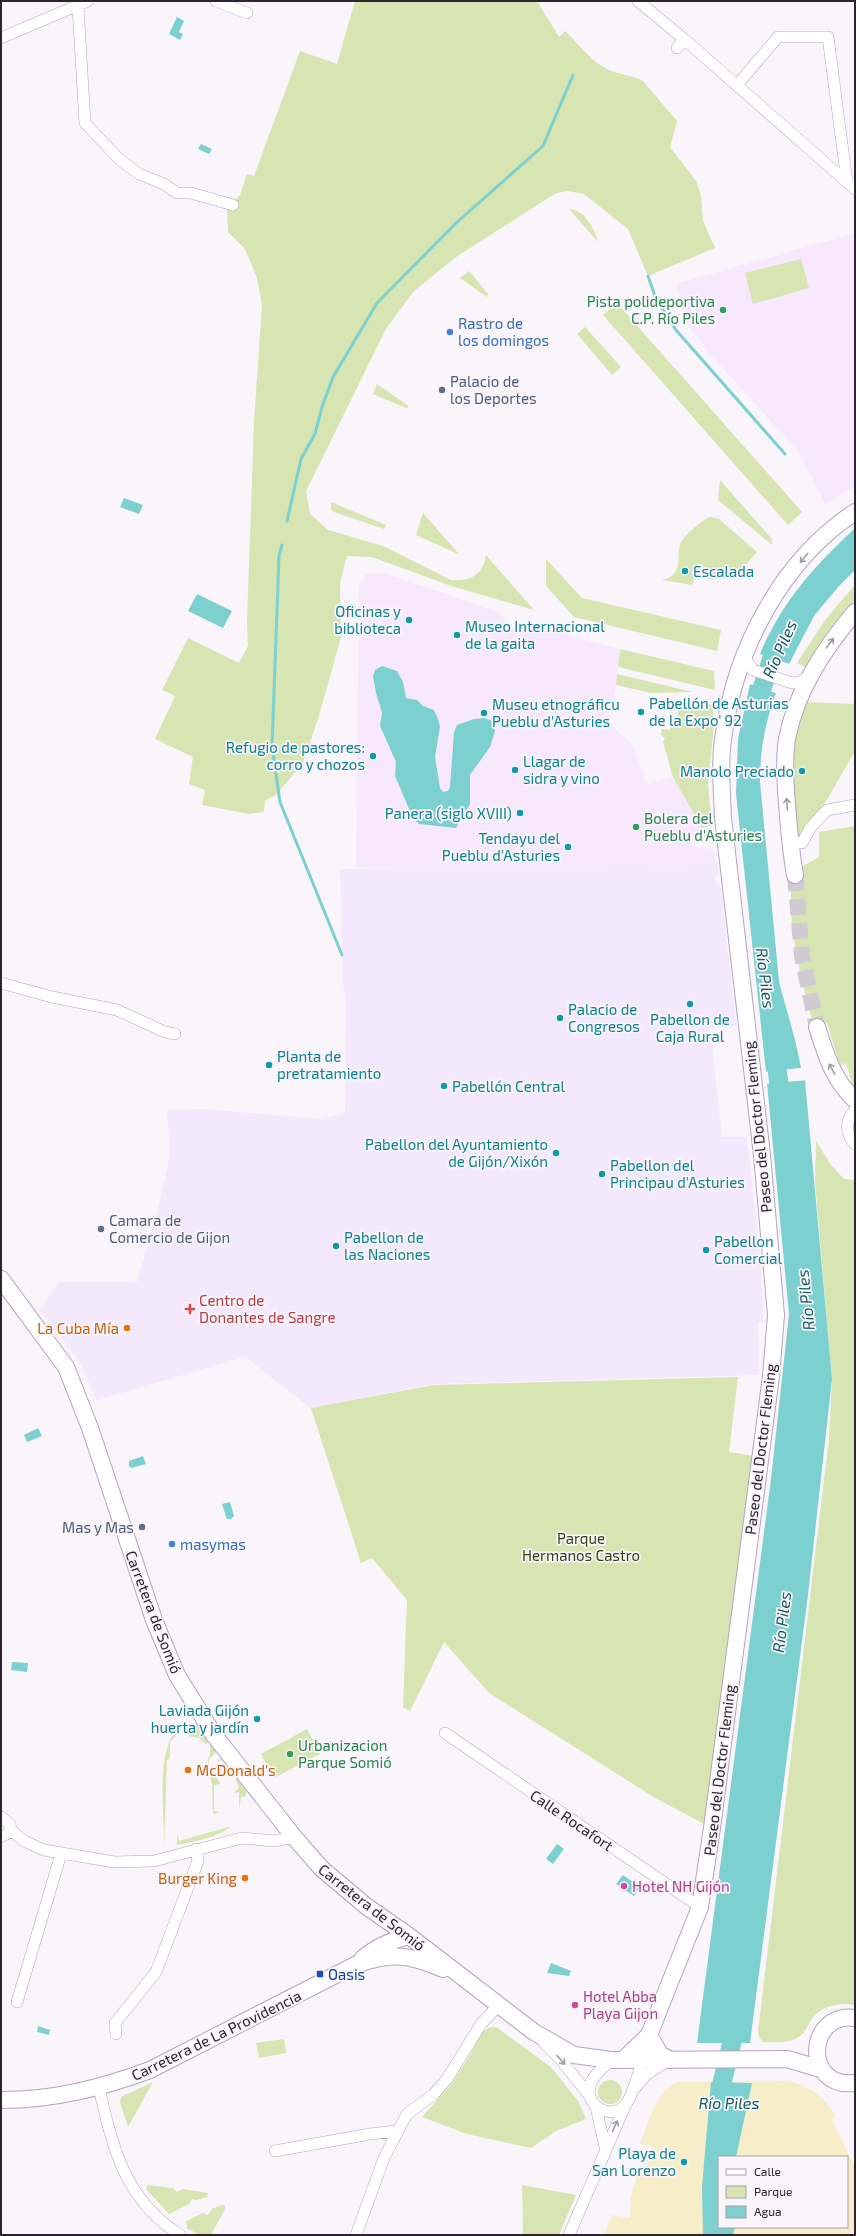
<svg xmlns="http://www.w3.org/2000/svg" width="856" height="2236" font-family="'Exo 2',sans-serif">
	<rect width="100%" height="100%" fill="#f9f5fb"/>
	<path fill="#f3e8fc" d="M717,865L719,873L714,880L721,889L736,1026L710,1028L722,1137H747L760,1257L763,1313V1321L758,1322L759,1375L433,1384L311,1408L245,1357L97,1400L79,1361L40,1310L59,1282H137L157,1213L170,1155L167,1110L202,1109L319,1119L345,1114L346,1003L343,984L340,869Z"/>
	<path fill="#f7e8fe" d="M855,233V486L825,504L798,451L708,352L687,324L676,284Z
		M384,573L498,612L513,630L527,624L620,649L616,685L608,722L633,745L647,784L673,777L702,828L695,832L692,841V847L713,849L717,865L491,868H356L359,586L366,574Z"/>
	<path fill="#d6e5b1" d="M355,1H537L559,37L565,31C577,42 588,58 602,66C614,75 631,74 643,81L677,121L670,147L696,181L701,195L703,221L715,248L648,276L628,229L584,194L568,191L556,193L456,257L413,292L386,329L306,491L310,514L328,530L383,546L451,580C470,582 483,575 486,555L534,610L451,586L372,557L347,556L340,583L341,638L318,719L303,763L277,794L265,801L264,812L249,814L202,805L205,790L189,784L193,757L155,739L175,696L162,690L188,638L239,663L248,646L247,622L254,422L262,305L257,278L245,249L228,232L227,208L240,195L247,174L254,176L300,51L337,64Z
		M569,209C584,209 595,229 598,242Z
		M801,259L809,288L753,304L745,273Z
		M469,271L488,294L487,297L460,278Z
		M617,303L802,512L788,525L603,315Z
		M585,327L621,367L612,375L577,334Z
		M377,384L406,404L409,407L406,408L373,394Z
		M720,480L772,539V545L718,500Z
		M331,502L386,525L384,529L334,512L331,509Z
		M423,513L458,553V554L416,535Z
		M710,517L719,519L757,552L737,575L717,572L713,580L696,575L692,585L662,580C687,574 674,554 681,542C686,534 701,521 710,517Z
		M546,559L582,598L721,630L717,651L574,617L546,586Z
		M855,585V601L807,668L797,663L825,620Z
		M620,649L714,671L715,690L618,667Z
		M617,674L693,692L651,693L616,685Z
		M804,702L855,704V751L802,843L789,842L785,774Z
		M713,704V735L708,785L712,825L702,828L673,777L663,742L665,738L661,735L662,729L670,730L671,718H677L679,705Z
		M855,826V1089L854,1090L846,1063L840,1066L827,1023L815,1027C805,1001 778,890 798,870C803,865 813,861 819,857V832Z
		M816,1141L831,1165L844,1179L855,1180V2005C843,2002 823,2005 814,2016C809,2022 807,2031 800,2036C790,2044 775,2042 763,2042L759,2037L758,2032L829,1438L832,1379L815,1182Z
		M738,1377L729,1452L760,1457L712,1828L657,1799L489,1693L444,1642L410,1711L403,1707L407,1600L372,1558L361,1563L311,1408L433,1385Z
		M196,1723L209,1742L206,1744L199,1738L188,1736L190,1734L186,1729Z
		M307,1729L320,1754L274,1778L261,1754Z
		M173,1734L176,1736L170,1742V1757L167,1760L164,1849C165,1816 156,1763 173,1734Z
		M210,1744L216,1752L209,1759V1767L221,1784L214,1785V1811L221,1812L214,1814L213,1812L212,1783L209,1774L208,1758L210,1756Z
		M221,1758L246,1791V1796L241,1797L239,1811V1792L233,1793L239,1788L235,1777L222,1760L215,1763Z
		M232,1826C217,1838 195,1841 177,1845V1834L179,1841Z
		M496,2027L551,2067L578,2101L586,2119L556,2131L531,2148L467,2134L422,2117L451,2085L472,2052L479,2035L488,2028Z
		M284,2039L286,2053L259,2058L256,2043Z
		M598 2092a12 12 0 1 1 24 0a12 12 0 1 1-24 0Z
		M153,2082L128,2127L120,2103L121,2097Z
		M147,2185L173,2188L177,2192L183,2189L208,2193L207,2197L197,2200L192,2199L189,2204L169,2214L146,2189Z
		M522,2185L576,2195L559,2235H523Z
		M222,2205L225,2206V2209L211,2235H199L187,2228L186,2221L203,2213L208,2215L212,2209Z"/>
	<path fill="#f7edc8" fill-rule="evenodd" d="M789,2081C810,2087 826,2097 836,2117L832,2119L855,2168V2235H604L612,2215L630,2218L631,2197L637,2174L644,2173L653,2151L651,2146L640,2144C649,2122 655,2093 677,2082ZM719,2157H847V2227H719Z"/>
	<path fill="#7cd0d0" d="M177,17L184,21L179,32L183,34L180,40L169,34Z
		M201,144L212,149L209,154L198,149Z
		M124,498L143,505L139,514L120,507Z
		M855,528V570L839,586L814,616L789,664L760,654C782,601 814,567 855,528Z
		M197,594L232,611L223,628L188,611Z
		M382,666L397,671L403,682L406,698L417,700L423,706L434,710L438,719L440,727L435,757L440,788L443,792L448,791L450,787L454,732L457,725L474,719L484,718L492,721L495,731L490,747L470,775V804L456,828L419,824L413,818L395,776L396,762L380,726L382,713L376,693L373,676L375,670Z
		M750,684L776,693C765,723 760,750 760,782L779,981C786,1010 796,1038 801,1068L766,1072L736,794L738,739Z
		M805,1080L832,1379L808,1595L750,2043H697L771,1479L789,1314L767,1083Z
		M38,1428L42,1436L27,1442L24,1435Z
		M143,1456L146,1464L131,1468L129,1466V1461Z
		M230,1502L234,1516L231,1519H227L222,1504Z
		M12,1662L28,1663L27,1672L11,1670Z
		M557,1844L564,1849L553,1864L546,1859Z
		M623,1875L640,1887L634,1896L616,1884Z
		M551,1963L571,1971L569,1976L547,1973Z
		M38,2026L50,2030L49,2035L37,2032Z
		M711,2082L752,2083L736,2157H719V2227H735L733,2235H703L702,2187Z"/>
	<path fill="#f9f5fb" d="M760,654L789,664H791L788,666L759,656Z
		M750,682L777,692L778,694L750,684Z
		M801,1068H803L801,1070L767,1074L764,1072Z
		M804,1078L807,1080L765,1084L767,1081Z
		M697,2042V2043H752L697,2045L696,2043Z"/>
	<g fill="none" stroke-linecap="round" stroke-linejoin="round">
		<path stroke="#7cd0d0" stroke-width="3" d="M648,276L656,299L676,330L785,454
			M287,521L301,459L315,434L322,407L333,377L377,303L456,223L543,146L573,75
			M282,545L279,556L272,746L280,802L342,955"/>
		<path stroke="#7cd0d0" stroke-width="19" d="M754,713L772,658L783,635
			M774,1045L782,1108
			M722,2083L732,2042L735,2017"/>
		<path stroke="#d0cbd2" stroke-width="16" stroke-dasharray="16 8" stroke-linecap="butt" d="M795,875L802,956L817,1027"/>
		<defs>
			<path id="street" d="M216,1L247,13
				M638,1L684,39L677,48
				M78,7L85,123L119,159L139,174L164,184L177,193H191L233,205
				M1,38L88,1
				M684,39L855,189
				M737,85L778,37H828L847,182
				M745,653L747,661L753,670L792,683L800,682L810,676
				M789,842L802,843L811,827L827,810L855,805
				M1,983L52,997L117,1010L165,1032L175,1034
				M855,1110C845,1120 845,1134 855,1144
				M445,1733L700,1907
				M1,1817L9,1823L12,1831L24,1841L44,1850L114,1862L154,1861L242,1838L274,1841L294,1837
				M1,1837L12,1831
				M17,2002L61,1854
				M116,2034L115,2023L156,1972L198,1861L196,1849
				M544,2043L561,2060L589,2095
				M611,2060C604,2067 594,2074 591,2083C582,2104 610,2122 625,2105C634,2096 645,2050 649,2035
				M99,2088C113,2148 124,2199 180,2235
				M635,2088L646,2075L667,2061
				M596,2107L605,2147
				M275,2151L370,2134L396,2131
				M356,2235L384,2158L402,2123L408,2113L433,2095L447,2079L481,2024L499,2005
				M569,2235L625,2106"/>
			<path id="secondary" d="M795,875C790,847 788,819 786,791C785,774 784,756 787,739C796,691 824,649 855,612
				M817,1027C826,1055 833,1080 855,1100
				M1,1279L66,1367L90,1428L154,1620L177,1675L214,1735L294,1837L322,1869L366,1906L409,1936L534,2032L574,2055L611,2060L787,2059L821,2069
				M362,1959C376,1947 391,1940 409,1936
				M855,2018C807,2011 802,2089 855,2083
				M649,2035L660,2054L670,2060
				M623,2060L649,2035L700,1907L712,1828L771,1376L776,1315L762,1155L723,818C722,790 719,761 724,733C736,648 782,560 855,512
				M1,2100C54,2100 101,2088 150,2070L355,1965C391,1952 408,1954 443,1969"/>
		</defs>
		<use href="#street" stroke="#b5a2bf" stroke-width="12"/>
		<use href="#secondary" stroke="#b5a2bf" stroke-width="18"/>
		<use href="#street" stroke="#fff" stroke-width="11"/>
		<use href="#secondary" stroke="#fff" stroke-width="16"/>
	</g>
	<defs><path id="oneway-shaft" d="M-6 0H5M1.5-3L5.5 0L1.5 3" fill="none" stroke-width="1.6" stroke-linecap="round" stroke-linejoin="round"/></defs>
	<g stroke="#a09da2">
		<use href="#oneway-shaft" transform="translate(804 558) rotate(130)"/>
		<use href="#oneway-shaft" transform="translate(830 643) rotate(-53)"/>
		<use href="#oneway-shaft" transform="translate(787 804) rotate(-93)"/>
		<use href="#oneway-shaft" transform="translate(832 1069) rotate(-118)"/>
		<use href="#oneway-shaft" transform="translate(561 2060) rotate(49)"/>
		<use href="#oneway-shaft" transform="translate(615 2126) rotate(-65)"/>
	</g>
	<g fill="#2e9e5b" stroke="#f9f5fb" stroke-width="1.5">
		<circle cx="723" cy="310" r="4"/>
		<circle cx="636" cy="827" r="4"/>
		<circle cx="290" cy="1754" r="4"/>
	</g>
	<g fill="#3f7fe0" stroke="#f9f5fb" stroke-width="1.5">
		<circle cx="450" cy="332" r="4"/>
		<circle cx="172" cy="1544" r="4"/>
	</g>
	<g fill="#5c6f8a" stroke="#f9f5fb" stroke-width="1.5">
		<circle cx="442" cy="390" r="4"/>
		<circle cx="101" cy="1229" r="4"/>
		<circle cx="142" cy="1527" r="4"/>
	</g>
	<g fill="#0f9aa8" stroke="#f9f5fb" stroke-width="1.5">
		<circle cx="685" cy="571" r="4"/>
		<circle cx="409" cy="620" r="4"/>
		<circle cx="457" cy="635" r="4"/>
		<circle cx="641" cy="712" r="4"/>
		<circle cx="484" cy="713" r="4"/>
		<circle cx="373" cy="756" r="4"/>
		<circle cx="515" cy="770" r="4"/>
		<circle cx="802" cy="771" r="4"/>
		<circle cx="520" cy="813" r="4"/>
		<circle cx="568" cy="847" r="4"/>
		<circle cx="690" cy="1004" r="4"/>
		<circle cx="560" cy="1018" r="4"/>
		<circle cx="269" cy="1065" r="4"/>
		<circle cx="444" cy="1086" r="4"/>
		<circle cx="556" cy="1153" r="4"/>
		<circle cx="602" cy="1174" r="4"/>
		<circle cx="336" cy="1246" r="4"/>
		<circle cx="706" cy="1250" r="4"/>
		<circle cx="257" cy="1719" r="4"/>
		<circle cx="684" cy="2162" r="4"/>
	</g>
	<path fill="#e0444e" stroke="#f9f5fb" stroke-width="1.5" d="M188 1303h4v4h4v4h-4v4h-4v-4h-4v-4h4z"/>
	<g fill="#e8710a" stroke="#f9f5fb" stroke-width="1.5">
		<circle cx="127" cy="1328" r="4"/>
		<circle cx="188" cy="1770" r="4"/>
		<circle cx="245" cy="1878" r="4"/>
	</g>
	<g fill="#d1479c" stroke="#f9f5fb" stroke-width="1.5">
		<circle cx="624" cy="1886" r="4"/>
		<circle cx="575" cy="2005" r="4"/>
	</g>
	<rect fill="#1a4fb4" stroke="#f9f5fb" stroke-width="1.5" x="316" y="1970" width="8" height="8" rx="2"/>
	<g text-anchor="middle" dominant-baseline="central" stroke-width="3.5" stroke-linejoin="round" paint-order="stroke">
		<g font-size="15" fill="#27864d" stroke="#f9f5fb" text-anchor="start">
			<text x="715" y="301" text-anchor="end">Pista polideportiva<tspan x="715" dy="17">C.P. Río Piles</tspan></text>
			<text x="644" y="818">Bolera del<tspan x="644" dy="17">Pueblu d'Asturies</tspan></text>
			<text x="298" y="1745">Urbanizacion<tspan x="298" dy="17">Parque Somió</tspan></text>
		</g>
		<g font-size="15" fill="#366cbe" stroke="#f9f5fb" text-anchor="start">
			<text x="458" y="323">Rastro de<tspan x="458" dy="17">los domingos</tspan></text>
			<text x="180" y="1544">masymas</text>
		</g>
		<g font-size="15" fill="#4e5e75" stroke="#f9f5fb" text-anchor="start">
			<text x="450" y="381">Palacio de<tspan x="450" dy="17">los Deportes</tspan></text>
			<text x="109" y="1220">Camara de<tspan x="109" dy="17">Comercio de Gijon</tspan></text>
			<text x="134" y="1527" text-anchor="end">Mas y Mas</text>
		</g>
		<g font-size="15" fill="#0d838f" stroke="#f9f5fb" text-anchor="start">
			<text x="693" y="571">Escalada</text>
			<text x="401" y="611" text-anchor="end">Oficinas y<tspan x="401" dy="17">biblioteca</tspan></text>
			<text x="465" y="626">Museo Internacional<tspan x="465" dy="17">de la gaita</tspan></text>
			<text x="649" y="703">Pabellón de Asturias<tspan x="649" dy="17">de la Expo' 92</tspan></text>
			<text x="492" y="704">Museu etnográficu<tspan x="492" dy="17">Pueblu d'Asturies</tspan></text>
			<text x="365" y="747" text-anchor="end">Refugio de pastores:<tspan x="365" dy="17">corro y chozos</tspan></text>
			<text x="523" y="761">Llagar de<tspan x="523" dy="17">sidra y vino</tspan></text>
			<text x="794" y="771" text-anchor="end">Manolo Preciado</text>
			<text x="512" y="813" text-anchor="end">Panera (siglo XVIII)</text>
			<text x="560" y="838" text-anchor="end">Tendayu del<tspan x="560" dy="17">Pueblu d'Asturies</tspan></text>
			<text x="568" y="1009">Palacio de<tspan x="568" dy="17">Congresos</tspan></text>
			<text x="690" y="1019" text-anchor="middle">Pabellon de<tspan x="690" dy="17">Caja Rural</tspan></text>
			<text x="277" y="1056">Planta de<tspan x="277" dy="17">pretratamiento</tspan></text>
			<text x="452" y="1086">Pabellón Central</text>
			<text x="548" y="1144" text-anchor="end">Pabellon del Ayuntamiento<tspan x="548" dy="17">de Gijón/Xixón</tspan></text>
			<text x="610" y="1165">Pabellon del<tspan x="610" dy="17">Principau d'Asturies</tspan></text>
			<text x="344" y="1237">Pabellon de<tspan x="344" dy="17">las Naciones</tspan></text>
			<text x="714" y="1241">Pabellon<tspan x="714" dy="17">Comercial</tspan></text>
			<text x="249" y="1710" text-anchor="end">Laviada Gijón<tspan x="249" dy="17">huerta y jardín</tspan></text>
			<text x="676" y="2153" text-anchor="end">Playa de<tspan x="676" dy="17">San Lorenzo</tspan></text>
		</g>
		<g font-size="15" fill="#2c2530" stroke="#f9f5fb">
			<text transform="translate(757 1127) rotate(-96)">Paseo del Doctor Fleming</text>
			<text transform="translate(760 1449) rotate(-83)">Paseo del Doctor Fleming</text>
			<text transform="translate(154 1612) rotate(69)">Carretera de Somió</text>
			<text transform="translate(719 1770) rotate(-83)">Paseo del Doctor Fleming</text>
			<text transform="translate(572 1820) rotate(34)">Calle Rocafort</text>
			<text transform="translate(372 1907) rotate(38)">Carretera de Somió</text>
			<text transform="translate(216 2035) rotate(-26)">Carretera de La Providencia</text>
		</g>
		<g font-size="15" fill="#be3a42" stroke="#f9f5fb" text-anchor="start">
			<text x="199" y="1300">Centro de<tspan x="199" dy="17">Donantes de Sangre</tspan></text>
		</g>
		<g font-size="15" fill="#c56008" stroke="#f9f5fb" text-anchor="end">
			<text x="119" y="1328">La Cuba Mía</text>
			<text x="196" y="1770" text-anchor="start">McDonald's</text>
			<text x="237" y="1878">Burger King</text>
		</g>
		<g font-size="15" fill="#364013" stroke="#f9f5fb">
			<text x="581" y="1538">Parque<tspan x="581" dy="17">Hermanos Castro</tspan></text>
		</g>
		<g font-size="15" fill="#b23c85" stroke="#f9f5fb" text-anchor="start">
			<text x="632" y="1886">Hotel NH Gijón</text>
			<text x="583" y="1996">Hotel Abba<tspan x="583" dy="17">Playa Gijon</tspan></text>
		</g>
		<g font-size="15" fill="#164399" stroke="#f9f5fb" text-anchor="start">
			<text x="328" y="1974">Oasis</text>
		</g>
		<g font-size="16" font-style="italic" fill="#125b5b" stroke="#f9f5fb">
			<text transform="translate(779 649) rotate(-66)">Río Piles</text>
			<text transform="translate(766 978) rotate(83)">Río Piles</text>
			<text transform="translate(805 1300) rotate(-96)">Río Piles</text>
			<text transform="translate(781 1622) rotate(-83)">Río Piles</text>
			<text x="729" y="2102">Río Piles</text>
		</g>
	</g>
	<rect width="856" height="2236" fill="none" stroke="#2c2530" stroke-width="4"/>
	<rect x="718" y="2156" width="130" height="72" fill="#f9f5fb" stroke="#a7a2aa"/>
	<rect x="726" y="2169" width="20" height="6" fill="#ffffff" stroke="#a7a2aa"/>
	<text x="754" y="2176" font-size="12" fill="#2c2530">Calle</text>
	<rect x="726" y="2186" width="20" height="12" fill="#d6e5b1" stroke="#a7a2aa"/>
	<text x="754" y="2196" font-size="12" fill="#2c2530">Parque</text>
	<rect x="726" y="2206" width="20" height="12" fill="#7cd0d0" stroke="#a7a2aa"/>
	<text x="754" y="2216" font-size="12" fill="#2c2530">Agua</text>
</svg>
